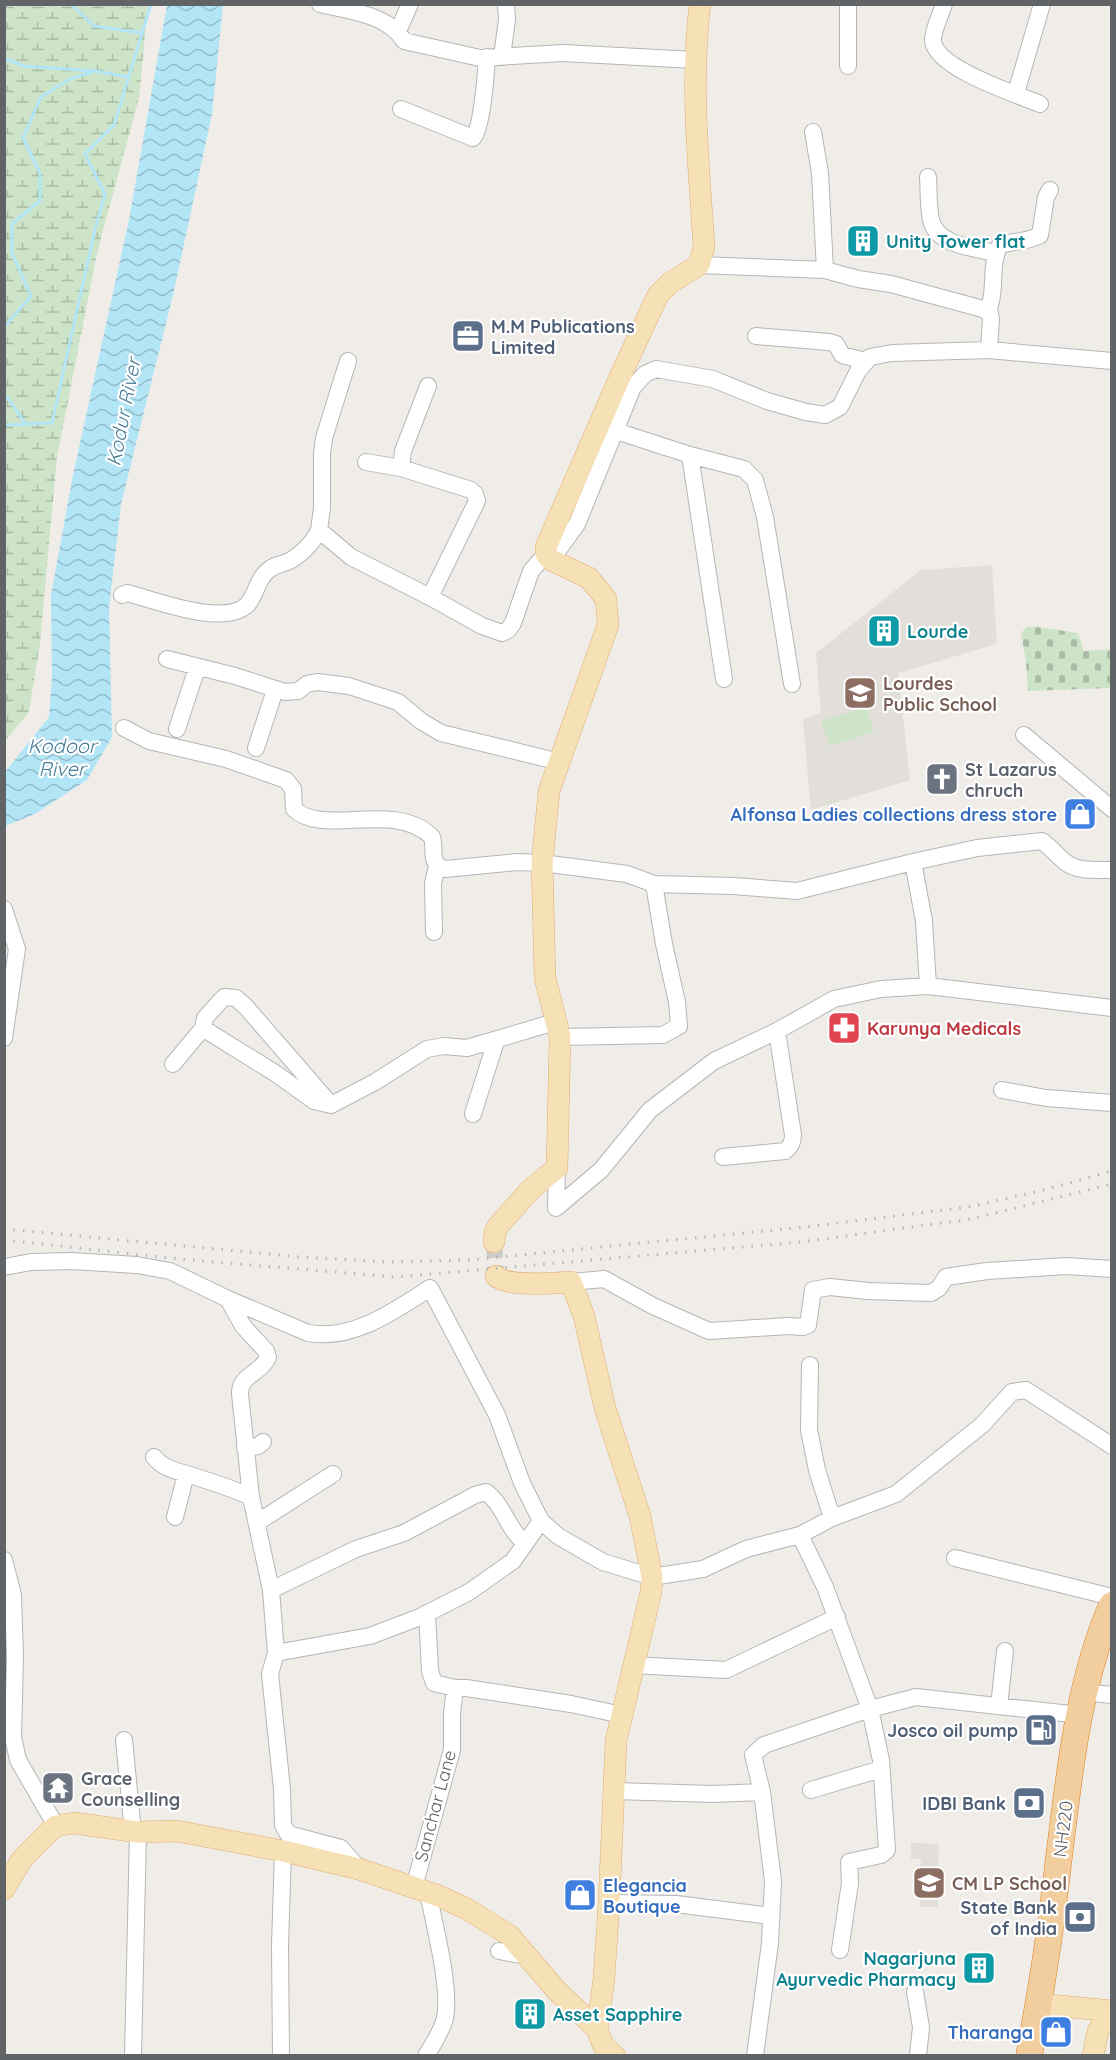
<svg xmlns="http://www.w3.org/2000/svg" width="1116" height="2060" font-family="Quicksand,sans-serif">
	<defs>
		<pattern id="wetland-marsh" width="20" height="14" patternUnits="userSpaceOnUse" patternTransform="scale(1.5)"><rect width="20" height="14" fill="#cde4c8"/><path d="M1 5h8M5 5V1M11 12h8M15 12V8" fill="none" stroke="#aabca6"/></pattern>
		<pattern id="cemetery-stones" width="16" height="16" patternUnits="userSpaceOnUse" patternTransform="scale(1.5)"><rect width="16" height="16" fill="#cde4c8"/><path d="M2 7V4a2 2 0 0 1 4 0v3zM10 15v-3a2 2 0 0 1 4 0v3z" fill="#aabca6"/></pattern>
		<pattern id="water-waves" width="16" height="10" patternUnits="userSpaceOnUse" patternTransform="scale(1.5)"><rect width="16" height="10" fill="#b2e5f6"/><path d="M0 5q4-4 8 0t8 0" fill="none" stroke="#94bdcb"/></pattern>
	</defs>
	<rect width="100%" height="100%" fill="#f0ede9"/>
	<path fill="#e2deda" d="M992,565L997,644L898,673L910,780L811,810L803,720L821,713L816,653L921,570Z
		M911,1843L939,1844L938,1907H920L921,1859H911Z"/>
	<path fill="url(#wetland-marsh)" d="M5,4L148,5L139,98L97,253L57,457L40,643L29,712L5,741Z"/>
	<path fill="url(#cemetery-stones)" d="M1027,627H1039L1078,633L1084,651L1111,649V688L1028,691L1026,661L1021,633Z"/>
	<path fill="#cde4c8" d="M866,707L874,732L830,746L821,721Z"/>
	<path fill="url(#water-waves)" d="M167,5H223L212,114L173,295L121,504L109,608L112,737L87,780L35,814L5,826V772L49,717L52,677L51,595L73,475L129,220Z"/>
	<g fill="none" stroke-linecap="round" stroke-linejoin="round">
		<path stroke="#b2e5f6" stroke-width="3" d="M71,4L94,26L142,33
			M4,58L23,66L95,71L129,77
			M4,327L31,296L12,253V224L40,201V173L23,138L41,97L70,79L95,71
			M4,393L26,424
			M4,425L52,423L95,229L105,194L85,154L114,125L151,4"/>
		<path stroke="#cccbc8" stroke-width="16" stroke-dasharray="16 8" stroke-linecap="butt" d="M494,1242L496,1276"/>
		<defs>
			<path id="minor" d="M320,4C349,11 388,14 404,41L480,58L563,53L695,60
				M944,4C941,15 933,29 933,40C934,68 1016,94 1040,104
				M398,31L410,4
				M502,57L507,19L506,4
				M848,66V4
				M1016,93L1042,4
				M401,109L473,138C482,128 486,73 487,57
				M813,132L820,173L825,270
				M928,177C929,191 928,206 931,220C937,246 975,248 996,253
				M699,265L825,270L858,279L891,284L983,309L990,314L991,319L989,350
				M988,311C997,290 989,265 1000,245C1014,241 1028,242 1040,235L1046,197L1050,190
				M756,336L829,342L836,344L842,355L866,361
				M428,386L403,451L401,468L471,490L475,494L477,501L430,597
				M616,431L690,455L724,679
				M690,455L744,469L755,480L765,517L792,684
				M366,462L401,468
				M319,530L322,508V453L324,438L348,361
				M551,560L577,524L633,387L645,374L656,369L713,379L767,401L806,412L825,415L840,407L858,371L870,357L892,353L989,350L1112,361
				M122,595L127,593C155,600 225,628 248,604C257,593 257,578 270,569C275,565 280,565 287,562C299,557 314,542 319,530L351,557L430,597L482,626L502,633L508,630L513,623L531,571L546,554
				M167,659L235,676L285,692L298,691L307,684L317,682L349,686L398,702L421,721L441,733L560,762
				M124,728L149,741L226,759L286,780L293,789L294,809C322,837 396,800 432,837C436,851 428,863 445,869L517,862L542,863L627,874L654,884L734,886L797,891L913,862L924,921L928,986
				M177,729L197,668
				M1024,735L1112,809
				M256,748L275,690
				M913,862L977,848L1042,841C1050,847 1056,854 1064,861C1076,872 1096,870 1112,870
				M4,909L17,949L4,1038
				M434,932L433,883L437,866
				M560,1037L663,1035L679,1026L677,1002L664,944L654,884
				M173,1064L203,1028
				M1002,1090L1046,1098L1112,1103
				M331,1105L246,1007L236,998L224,997L205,1018L203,1028L212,1034L275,1073L314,1101L331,1105L375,1082L427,1049L444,1046L467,1048L555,1022
				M473,1114L496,1041
				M723,1157L785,1151C791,1147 793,1142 793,1135L777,1031
				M557,1168L556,1208L601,1170L650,1110L714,1061L777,1031L834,999L881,989L928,986L1112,1008
				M4,1267L31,1262L71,1261L137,1265L170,1271L228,1299L308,1333C353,1341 394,1311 430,1288L497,1415L522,1483L541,1521L558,1536L603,1562L652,1577L703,1569L746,1549L800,1535L832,1518L896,1494L982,1425L1012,1392L1026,1390L1112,1446
				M571,1282L604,1279L653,1306L709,1331L788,1326L803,1327L808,1325L813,1290L830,1287L868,1291L931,1293L939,1288L946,1277L987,1271L1066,1266L1112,1269
				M228,1299L243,1326L266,1351L268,1357C262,1373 239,1375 240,1394L251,1497L271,1590L276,1653L270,1674L282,1789L283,1825L288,1834L341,1848L359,1869
				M810,1365L809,1430L817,1470L832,1518
				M245,1448L258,1446L263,1442
				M154,1457C165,1471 181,1471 196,1477C215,1483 234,1489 251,1497
				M175,1517L186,1474
				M258,1522L333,1474
				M800,1535L825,1587L870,1709L881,1760L887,1850L881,1855L849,1862L850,1883L840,1950
				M955,1558L1112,1597
				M4,1560L13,1595L15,1657L13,1737L18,1760L56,1826
				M271,1590L356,1549L404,1533L475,1495L486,1492C504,1505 507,1529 525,1543
				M427,1613L430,1671L434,1683L455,1688H466L571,1704L622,1715
				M276,1653L370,1636L420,1617L469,1592L513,1561L541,1521
				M633,1665L726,1670L837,1617
				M1084,1692L1112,1695
				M999,1706L1005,1651
				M124,1740L133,1832
				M811,1790L881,1769
				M615,1791L712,1794L762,1792
				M414,1887L452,1750V1714L455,1688
				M609,1903L676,1904L771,1916
				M499,1951L526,1956
				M915,1992L921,2027L918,2056
				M133,2056L138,1832
				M281,2056L280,1945L283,1851
				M426,2056C433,2044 442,2031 445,2018C451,1986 434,1925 428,1892
				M755,2056L770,1943L773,1881L762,1792L753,1755L764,1745L870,1709L916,1697L1080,1715"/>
			<path id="major" d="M494,1242L495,1232L498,1226L530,1190L557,1168L560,1037L545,978L542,863L549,791L608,625L606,599L589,578L551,560L546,554V547L619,379L658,295L670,283L699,265L704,247C699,166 690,85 700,4
				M496,1276C506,1287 556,1283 571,1282L584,1316L605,1408L640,1516L652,1577L651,1592L616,1741L609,1903L604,1978L597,2029
				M4,1889L22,1859L51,1830L56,1826L74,1823L138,1832L177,1831L283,1851L359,1869L439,1896L467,1909L509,1935L557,1991L597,2029L604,2047L615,2056
				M1039,2004L1112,2011
				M1093,2056L1098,2031L1111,2011"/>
			<path id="highway" d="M1029,2056C1041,1992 1051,1929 1058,1865C1069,1778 1077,1686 1112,1605"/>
		</defs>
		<use href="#minor" stroke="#b3b6b9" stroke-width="18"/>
		<use href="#major" stroke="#e2ad6f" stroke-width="22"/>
		<use href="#highway" stroke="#de7e1a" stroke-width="27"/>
		<use href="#minor" stroke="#fff" stroke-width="16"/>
		<use href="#major" stroke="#f6e1b7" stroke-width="21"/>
		<use href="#highway" stroke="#f2cd9e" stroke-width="26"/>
		<path stroke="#b4b5b5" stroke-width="3" stroke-dasharray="1.5 8" stroke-linecap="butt" d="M4,1229L300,1257L387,1262L469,1260L805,1227L968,1207L1040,1191L1112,1171
			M4,1240L180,1259L395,1277L801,1242L971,1219L1112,1184"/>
	</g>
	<defs>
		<symbol id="building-square" viewBox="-11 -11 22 22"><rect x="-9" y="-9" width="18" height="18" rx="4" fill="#0f9aa8" stroke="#fff"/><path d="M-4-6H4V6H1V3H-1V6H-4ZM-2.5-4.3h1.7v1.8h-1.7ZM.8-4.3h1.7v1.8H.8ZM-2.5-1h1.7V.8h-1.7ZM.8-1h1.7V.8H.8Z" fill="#fff"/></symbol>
		<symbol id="office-square" viewBox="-11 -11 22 22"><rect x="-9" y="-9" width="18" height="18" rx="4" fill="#5c6f8a" stroke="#fff"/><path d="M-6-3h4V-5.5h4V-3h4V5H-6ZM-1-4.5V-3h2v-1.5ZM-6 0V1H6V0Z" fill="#fff"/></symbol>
		<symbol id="school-square" viewBox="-11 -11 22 22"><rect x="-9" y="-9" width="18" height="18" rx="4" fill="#8d6e63" stroke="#fff"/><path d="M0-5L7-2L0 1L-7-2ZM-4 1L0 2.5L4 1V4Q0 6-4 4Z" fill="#fff"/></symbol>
		<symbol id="church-square" viewBox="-11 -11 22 22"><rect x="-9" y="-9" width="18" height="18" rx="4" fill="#6b7280" stroke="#fff"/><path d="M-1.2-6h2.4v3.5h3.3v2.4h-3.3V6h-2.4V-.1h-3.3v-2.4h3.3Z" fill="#fff"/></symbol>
		<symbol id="shop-square" viewBox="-11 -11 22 22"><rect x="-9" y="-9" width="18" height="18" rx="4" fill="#3f7fe0" stroke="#fff"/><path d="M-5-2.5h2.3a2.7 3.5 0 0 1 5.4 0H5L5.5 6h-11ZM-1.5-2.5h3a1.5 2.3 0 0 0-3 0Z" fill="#fff"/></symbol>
		<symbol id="pharmacy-square" viewBox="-11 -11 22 22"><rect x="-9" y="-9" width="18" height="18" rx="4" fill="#e0444e" stroke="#fff"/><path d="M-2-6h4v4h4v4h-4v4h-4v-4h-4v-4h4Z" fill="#fff"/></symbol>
		<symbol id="fuel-square" viewBox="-11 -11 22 22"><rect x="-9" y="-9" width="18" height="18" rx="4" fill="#5c6f8a" stroke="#fff"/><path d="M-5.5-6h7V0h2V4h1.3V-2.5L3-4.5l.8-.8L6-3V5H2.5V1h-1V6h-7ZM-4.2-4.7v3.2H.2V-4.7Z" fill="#fff"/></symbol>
		<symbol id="temple-square" viewBox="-11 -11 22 22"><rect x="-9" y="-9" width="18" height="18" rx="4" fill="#6b7280" stroke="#fff"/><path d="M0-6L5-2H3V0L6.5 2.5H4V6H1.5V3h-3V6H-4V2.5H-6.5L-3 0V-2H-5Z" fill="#fff"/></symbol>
		<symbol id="bank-square" viewBox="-11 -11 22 22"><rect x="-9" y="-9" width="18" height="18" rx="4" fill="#5c6f8a" stroke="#fff"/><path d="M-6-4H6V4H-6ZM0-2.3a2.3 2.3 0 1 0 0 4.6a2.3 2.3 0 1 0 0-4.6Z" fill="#fff"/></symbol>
	</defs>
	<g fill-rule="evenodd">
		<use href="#building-square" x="844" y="222" width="38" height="38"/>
		<use href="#office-square" x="449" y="317" width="38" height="38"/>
		<use href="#building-square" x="865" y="612" width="38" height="38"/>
		<use href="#school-square" x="841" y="674" width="38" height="38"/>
		<use href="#church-square" x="923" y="760" width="38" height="38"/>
		<use href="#shop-square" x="1061" y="795" width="38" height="38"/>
		<use href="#pharmacy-square" x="825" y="1009" width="38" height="38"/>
		<use href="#fuel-square" x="1022" y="1711" width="38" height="38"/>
		<use href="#temple-square" x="39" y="1769" width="38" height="38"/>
		<use href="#bank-square" x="1010" y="1784" width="38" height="38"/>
		<use href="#school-square" x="910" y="1864" width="38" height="38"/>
		<use href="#shop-square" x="561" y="1876" width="38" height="38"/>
		<use href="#bank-square" x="1061" y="1898" width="38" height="38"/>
		<use href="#building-square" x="960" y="1949" width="38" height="38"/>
		<use href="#building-square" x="511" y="1995" width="38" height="38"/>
		<use href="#shop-square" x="1037" y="2013" width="38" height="38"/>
	</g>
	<g text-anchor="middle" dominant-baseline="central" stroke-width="4.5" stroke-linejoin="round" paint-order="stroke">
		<g font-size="18" font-weight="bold" fill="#0d838f" stroke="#fff" text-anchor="start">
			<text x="886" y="241">Unity Tower flat</text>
			<text x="907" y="631">Lourde</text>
			<text x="956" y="1958" text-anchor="end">Nagarjuna<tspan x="956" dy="21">Ayurvedic Pharmacy</tspan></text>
			<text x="553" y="2014">Asset Sapphire</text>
		</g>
		<g font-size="18" font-weight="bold" fill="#4e5e75" stroke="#fff" text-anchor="end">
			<text x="491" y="326" text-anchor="start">M.M Publications<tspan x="491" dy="21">Limited</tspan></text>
			<text x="1018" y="1730">Josco oil pump</text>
			<text x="1006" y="1803">IDBI Bank</text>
			<text x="1057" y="1907">State Bank<tspan x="1057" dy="21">of India</tspan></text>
		</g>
		<g font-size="18" font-weight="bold" fill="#785e54" stroke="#fff" text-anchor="start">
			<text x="883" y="683">Lourdes<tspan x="883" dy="21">Public School</tspan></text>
			<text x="952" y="1883">CM LP School</text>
		</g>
		<g font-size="18" font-weight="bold" fill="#5b616d" stroke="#fff" text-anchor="start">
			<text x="965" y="769">St Lazarus<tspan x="965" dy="21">chruch</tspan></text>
			<text x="81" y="1778">Grace<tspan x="81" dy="21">Counselling</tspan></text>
		</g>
		<g font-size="18" font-weight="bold" fill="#366cbe" stroke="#fff" text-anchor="end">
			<text x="1057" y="814">Alfonsa Ladies collections dress store</text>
			<text x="603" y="1885" text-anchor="start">Elegancia<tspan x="603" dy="21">Boutique</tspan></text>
			<text x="1033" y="2032">Tharanga</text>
		</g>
		<g font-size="18" font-weight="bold" fill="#be3a42" stroke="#fff" text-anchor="start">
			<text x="867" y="1028">Karunya Medicals</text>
		</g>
		<g font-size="18" fill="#606467" stroke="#fff">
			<text transform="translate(435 1806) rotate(-75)">Sanchar Lane</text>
			<text transform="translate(1063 1829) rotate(-83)">NH220</text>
		</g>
		<g font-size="20" font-style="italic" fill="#487c97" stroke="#fff">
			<text transform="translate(123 412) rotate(-79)">Kodur River</text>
			<text x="62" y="745">Kodoor<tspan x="62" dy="23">River</tspan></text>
		</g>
	</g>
	<rect width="1116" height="2060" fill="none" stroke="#606467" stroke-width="12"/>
</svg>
